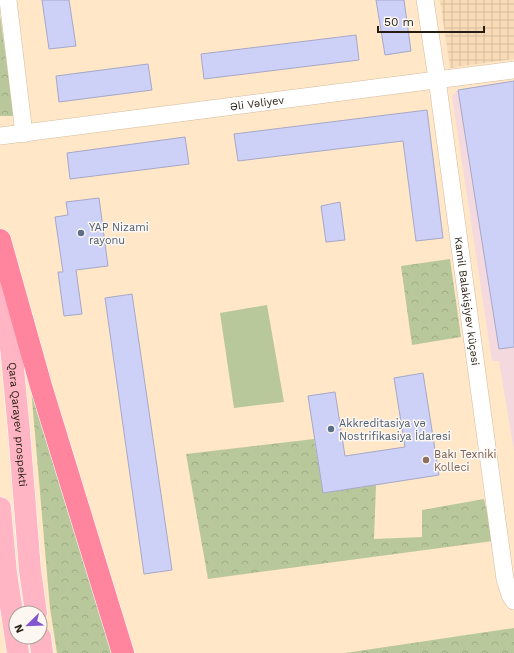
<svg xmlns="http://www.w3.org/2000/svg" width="514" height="653" font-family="'Work Sans',sans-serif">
	<defs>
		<pattern id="industrial-grid" width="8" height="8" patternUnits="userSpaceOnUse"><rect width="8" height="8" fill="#f9dcb7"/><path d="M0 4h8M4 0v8" fill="none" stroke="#d5bc9c"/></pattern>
		<pattern id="forest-crowns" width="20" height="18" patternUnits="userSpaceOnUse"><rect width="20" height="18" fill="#b9c89a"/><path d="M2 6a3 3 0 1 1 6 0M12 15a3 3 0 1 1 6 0" fill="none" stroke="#9fab84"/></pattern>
	</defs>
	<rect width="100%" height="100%" fill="#ffe7c8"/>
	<path fill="#f4d9de" d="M514,81V451L499,361H492L452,96L458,90Z"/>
	<path fill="url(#industrial-grid)" d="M440,0H514V59L450,68Z"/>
	<path fill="url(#forest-crowns)" d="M0,15L14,116H0Z
		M450,259L461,337L412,345L401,266Z
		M31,388L113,653H57L50,608Z
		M314,439L323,493L376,485L374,539L422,537V510L484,499L493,541L208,579L186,454Z
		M514,628V653H345Z"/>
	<path fill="#b9c89a" d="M267,305L284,402L234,408L220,313Z"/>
	<path fill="#ced1f7" stroke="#a5a8c9" d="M42,0H69L76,46L49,49Z
		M376,0H404L411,51L385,55Z
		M356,35L359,60L204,79L201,54Z
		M148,64L152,90L59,102L56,76Z
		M514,81V347L499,349L458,90Z
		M427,110L443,238L416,241L403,141L238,161L234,134Z
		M185,137L189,164L70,179L67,153Z
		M99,198L108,266L76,270L82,314L64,316L58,272H63L55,217L68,215L66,202Z
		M340,202L345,240L326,242L321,206Z
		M132,294L172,570L144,574L105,298Z
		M423,373L439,475L323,493L308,396L335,392L345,456L405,447L394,378Z"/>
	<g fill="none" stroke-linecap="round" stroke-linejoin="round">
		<defs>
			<g id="street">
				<path d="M8,0L24,134"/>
				<path id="s1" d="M425,0L437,79L505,579L510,595L514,601"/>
				<path id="s2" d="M0,136L514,70"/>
			</g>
			<g id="primary">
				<path id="s3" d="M4,274L19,431L30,570L36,613"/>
				<path d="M0,508L6,573L18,653"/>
				<path d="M40,637L42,653"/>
			</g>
			<path id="highway" d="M0,240L41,386L123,653"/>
		</defs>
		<use href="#street" stroke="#d3bb9d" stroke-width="18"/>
		<use href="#primary" stroke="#fff" stroke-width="23"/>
		<use href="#highway" stroke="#fff" stroke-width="23"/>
		<use href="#street" stroke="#fff" stroke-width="17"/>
		<use href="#primary" stroke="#ffb5c4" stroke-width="22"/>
		<use href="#highway" stroke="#ff849d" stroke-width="22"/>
	</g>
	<g fill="#5c6f8a" stroke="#fcf7f1" stroke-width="1.5">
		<circle cx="81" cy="233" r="4"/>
		<circle cx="331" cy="429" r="4"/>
	</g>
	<circle fill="#8d6e63" stroke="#fcf7f1" stroke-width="1.5" cx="426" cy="460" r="4"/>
	<g text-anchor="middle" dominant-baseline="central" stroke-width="3" stroke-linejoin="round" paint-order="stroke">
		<g font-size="11" fill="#251d12" stroke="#fcf7f1">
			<text stroke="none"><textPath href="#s2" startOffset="259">Əli Vəliyev</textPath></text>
			<text stroke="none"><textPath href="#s1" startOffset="304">Kamil Balakişiyev küçəsi</textPath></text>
			<text stroke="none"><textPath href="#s3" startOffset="151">Qara Qarayev prospekti</textPath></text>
		</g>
		<g font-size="11" fill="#4e5e75" stroke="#fcf7f1" text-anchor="start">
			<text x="89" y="227">YAP Nizami<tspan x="89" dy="13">rayonu</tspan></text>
			<text x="339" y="423">Akkreditasiya və<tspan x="339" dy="13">Nostrifikasiya İdarəsi</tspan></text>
		</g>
		<g font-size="11" fill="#785e54" stroke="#fcf7f1" text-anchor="start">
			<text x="434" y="454">Bakı Texniki<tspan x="434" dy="13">Kolleci</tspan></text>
		</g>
	</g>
	<g transform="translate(28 625) rotate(247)"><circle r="19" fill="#fcf7f1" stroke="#a6a098"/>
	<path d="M0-3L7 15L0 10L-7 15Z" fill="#8156cf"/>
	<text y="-6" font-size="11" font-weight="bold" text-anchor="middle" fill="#251d12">N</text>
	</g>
	<path d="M378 26v6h106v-6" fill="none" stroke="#251d12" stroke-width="2"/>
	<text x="384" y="26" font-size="12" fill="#251d12" stroke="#fcf7f1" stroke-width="3" paint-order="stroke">50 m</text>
</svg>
